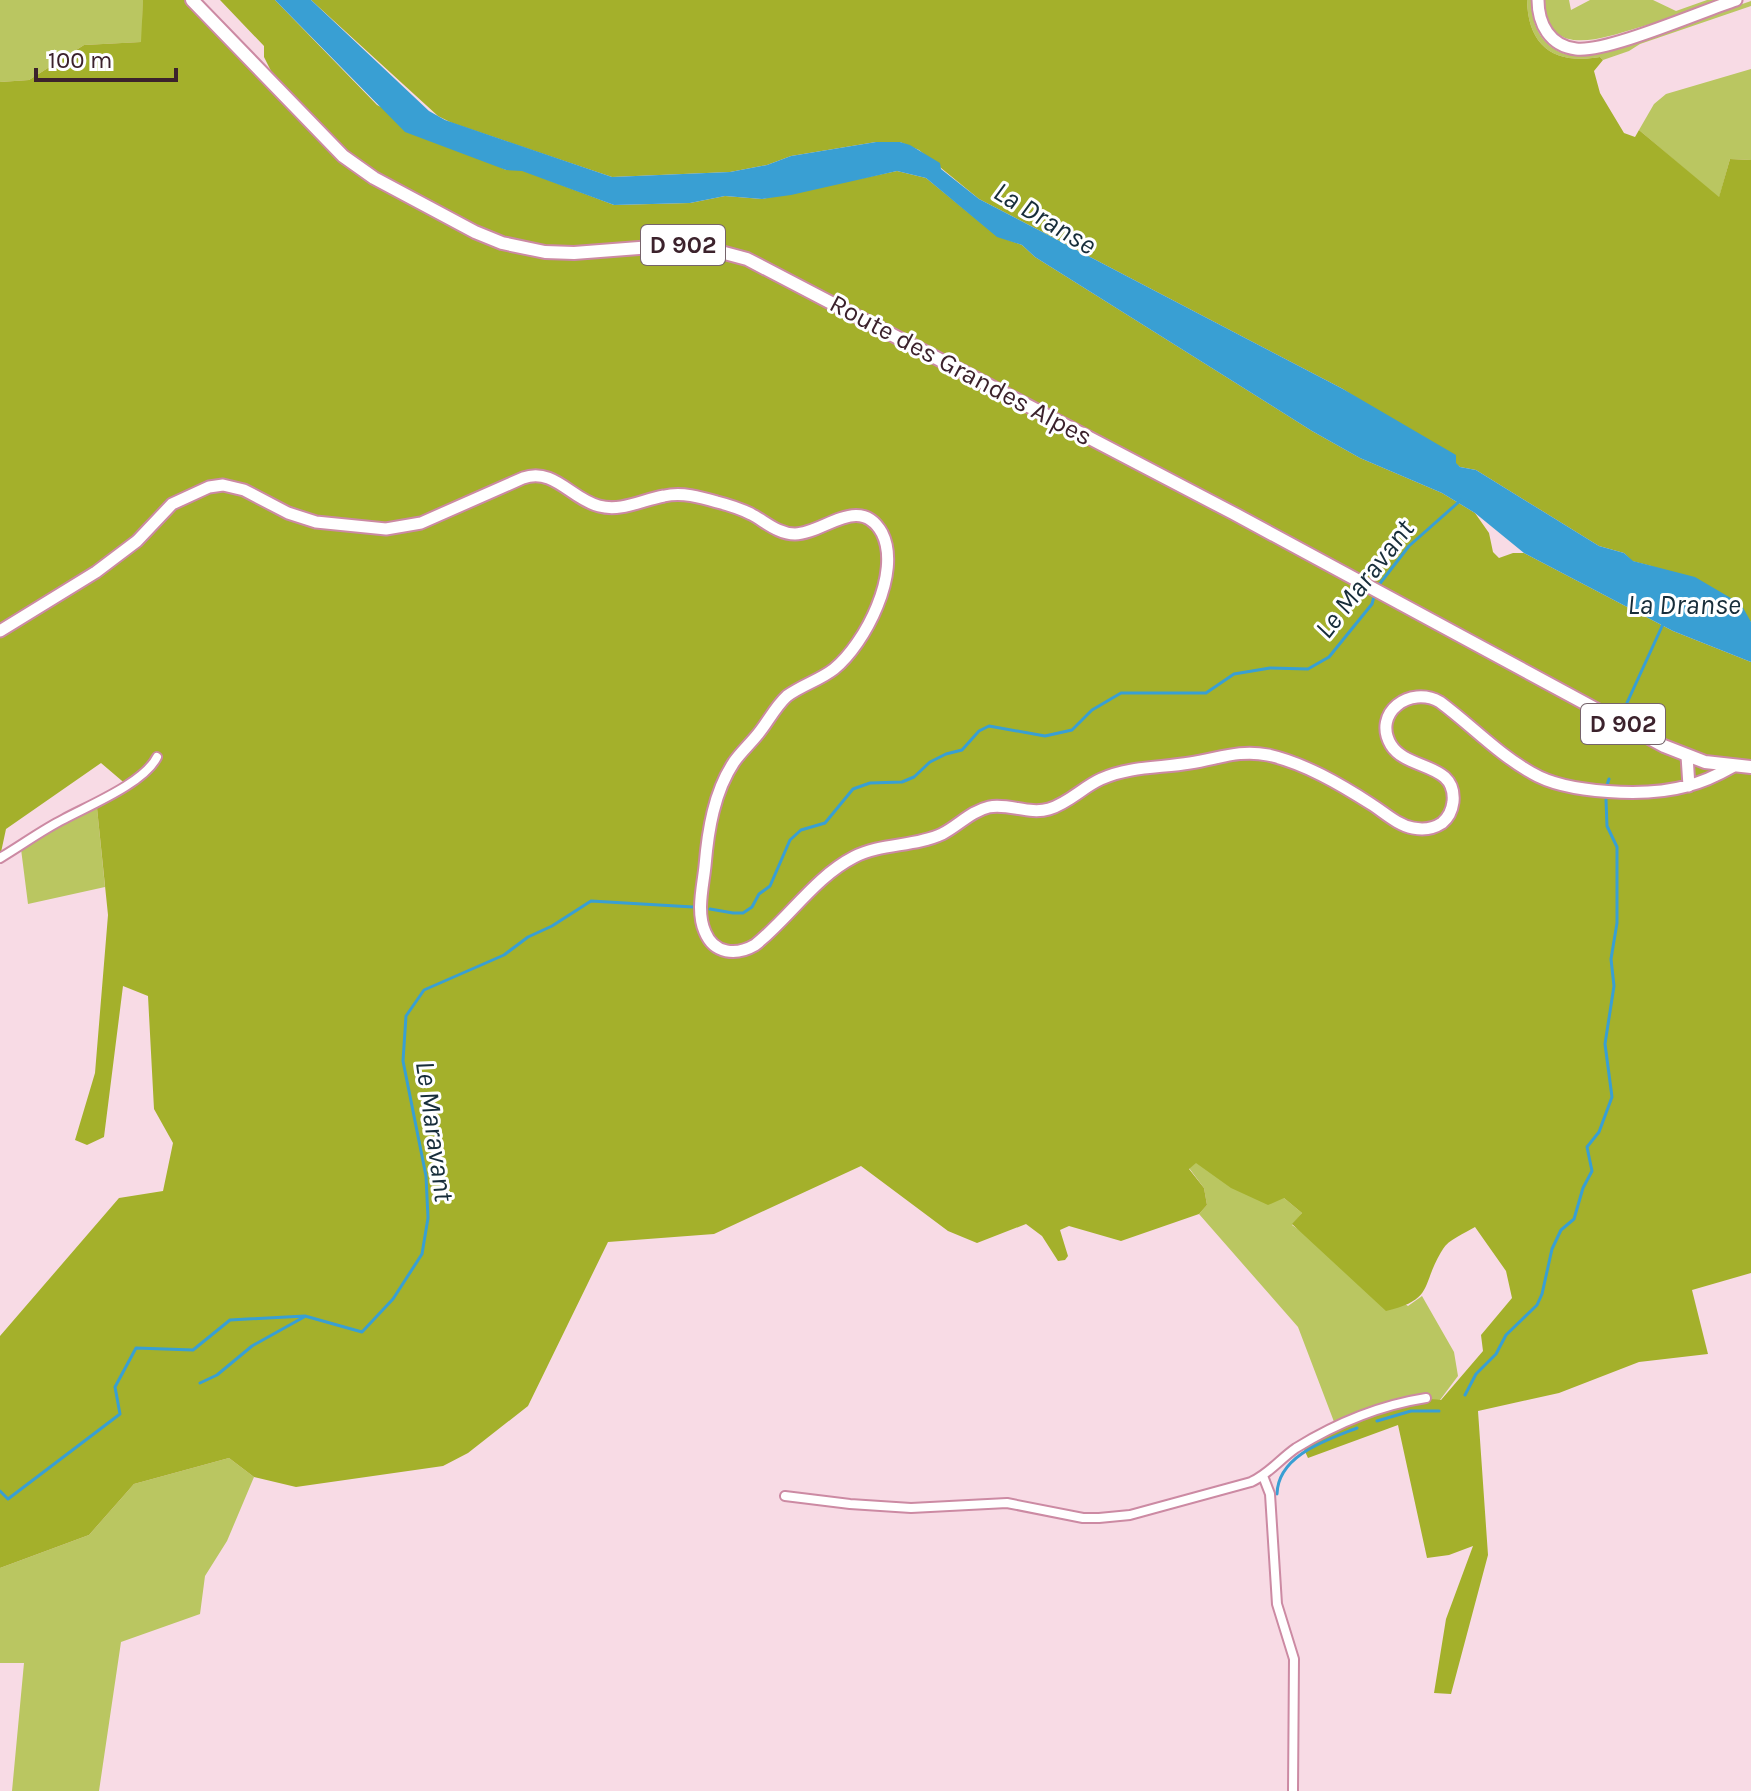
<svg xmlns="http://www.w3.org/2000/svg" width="1751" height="1791" font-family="Karla,sans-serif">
	<rect width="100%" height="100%" fill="#f8dbe5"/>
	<path fill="#bac661" d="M0,0H143L142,42L84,45L29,80L0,82Z
		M1527,0H1531C1532,42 1559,64 1600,53L1751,1V6L1640,44L1629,51L1603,60L1600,57C1555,65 1528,47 1527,0Z
		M1545,0H1569L1571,10L1590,0H1653L1676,11L1707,0H1722C1694,10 1666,20 1637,28C1601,39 1545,59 1545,0Z
		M1751,69V160L1730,159L1719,198L1639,130L1654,104L1666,94Z
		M97,808L105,887L28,904L21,849L61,824Z
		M1196,1162L1231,1187L1284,1198L1302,1213L1292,1225L1408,1306L1422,1296L1454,1352L1458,1376L1440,1400L1336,1427L1298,1327L1199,1214L1207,1205L1204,1188L1189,1168Z
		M229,1458L254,1477L227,1541L205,1576L200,1614L121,1642L99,1791H12L24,1663H0V1568L89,1535L134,1484Z"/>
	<path fill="#a4b02b" d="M143,0H199L273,75L264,57V46L220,0H275L377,105L506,170H522L614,205L690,203L725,196L762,199L897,171L926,178L997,236L1022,245L1035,257L1312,431L1360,458L1442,493L1475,513L1489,533L1493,552L1499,558L1513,553H1524L1673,631L1751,662V1273L1692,1290L1708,1354L1639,1362L1559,1393L1478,1411L1488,1555L1451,1694L1434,1693L1446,1619L1473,1546L1449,1555L1427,1558L1398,1425L1308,1458L1302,1445C1332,1430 1409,1393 1441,1400L1483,1351L1481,1335L1512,1298L1506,1271L1475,1227C1465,1233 1448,1240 1443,1249C1420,1285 1436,1299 1386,1311L1292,1224L1302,1213L1284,1198L1268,1205L1231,1188L1196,1163L1189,1169L1204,1188L1207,1205L1199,1214L1121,1241L1069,1226L1060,1230L1068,1256L1065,1260L1058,1261L1042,1236L1026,1224L977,1243L948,1231L861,1166L714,1234L608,1242L528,1406L468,1453L443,1466L296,1487L254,1477L229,1458L134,1484L89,1535L0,1568V1336L119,1198L163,1191L173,1143L154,1109L148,996L123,986L104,1137L87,1145L75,1140L95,1073L108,915L97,808L128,786L101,763L6,829L0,857V82L29,80L84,45L141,42Z
		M311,0H1527C1528,47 1555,65 1600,57L1603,60L1594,71L1600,93L1624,133L1635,137L1639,130L1719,197L1730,159L1751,160V622L1651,566L1632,561L1624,553L1599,546L1476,470L1460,467L1343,389L979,199L919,150L900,142H876L791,156L767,165L730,172L612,177L452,123L438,116Z"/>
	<path fill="#399fd3" d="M275,0H311L429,111L445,120L612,177L730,172L767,165L791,156L876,142H900L910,145L940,163L941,169L979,199L1343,389L1456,455V463L1460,467L1476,470L1599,546L1624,553L1633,561L1695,577L1741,604L1751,622V662L1673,631L1524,553L1475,513L1442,493L1360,458L1312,431L1035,257L1022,245L997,237L926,178L897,171L791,195L762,199L725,196L690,203L614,205L522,171L506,170L405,132Z"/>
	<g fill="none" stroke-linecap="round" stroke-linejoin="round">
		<path stroke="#399fd3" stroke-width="3" d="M1378,586L1409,546L1461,500
			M1626,705L1664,622
			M1607,785L1609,779
			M710,909L733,913H743L752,907L759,894L770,886L790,840L801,830L825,823L853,789L870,783L902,782L914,777L930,762L946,754L962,750L979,731L989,726L1045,736L1072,730L1092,710L1121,693H1206L1234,674L1270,668L1308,669L1329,657L1372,604L1375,593
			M200,1383L217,1375L252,1346L304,1317
			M1465,1395L1476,1374L1496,1354L1506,1335L1537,1305L1542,1294L1552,1249L1561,1230L1574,1219L1583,1188L1592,1171L1587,1147L1599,1132L1612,1097L1605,1044L1614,986L1611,959L1617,923V847L1607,826L1606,800
			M1377,1421L1411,1411H1439
			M0,1491L8,1499L120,1414L115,1387L136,1348L193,1350L230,1320L305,1316L362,1332L393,1299L422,1254L428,1218L426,1176L403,1061L406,1016L424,990L504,955L528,937L552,926L591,901L693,907
			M1277,1494C1278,1455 1327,1440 1357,1428"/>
		<defs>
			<path id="street" d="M0,858C22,845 42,830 64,819C90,805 144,783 157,757
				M1263,1476L1270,1494L1277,1604L1294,1659L1293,1791
				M785,1496L850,1504L911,1508L1007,1503L1083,1518H1099L1130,1515L1251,1482C1269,1474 1280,1459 1296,1448C1335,1424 1381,1405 1426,1398"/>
			<path id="secondary" d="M1538,0C1538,24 1550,46 1576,49C1606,53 1702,11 1736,0
				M0,631L96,572L137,541L172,504L209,487L223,485L244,490L288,513L316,522L386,529L421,523L523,478C554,467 571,499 599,506C621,512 642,500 664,496C682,492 700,497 717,502C729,505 741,509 751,514C766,522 778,534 795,534C823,534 860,493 882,533C902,572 865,644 834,669C820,680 802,685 787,696C775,707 768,722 758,734C750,744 741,752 734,762C714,792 708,830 705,866C703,886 696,912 705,932C714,954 736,956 755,945C789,918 815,877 854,857C881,843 914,847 942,834C958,826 971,811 989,807C1009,803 1029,815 1049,809C1069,803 1083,787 1101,779C1130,766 1161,768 1190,763C1218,759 1239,749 1268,755C1304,763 1340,784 1371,804C1384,812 1397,825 1413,828C1423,830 1433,829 1442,823C1448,818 1452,810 1453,802C1457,762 1407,771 1391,745C1372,713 1410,685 1440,702C1471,725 1498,754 1532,773C1567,794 1648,797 1687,786C1703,782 1718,775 1732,767
				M1687,756L1689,786"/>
			<path id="primary" d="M192,0L343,156L374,178L475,232L502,243L545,252L574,253L678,245L706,248L747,259L1233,513L1664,746L1705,762L1751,767"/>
		</defs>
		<use href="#street" stroke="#cc8aa3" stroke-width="12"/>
		<use href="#secondary" stroke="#cc8aa3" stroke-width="15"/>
		<use href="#primary" stroke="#cc8aa3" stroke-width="16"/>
		<use href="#street" stroke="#fff" stroke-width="8"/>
		<use href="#secondary" stroke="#fff" stroke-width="11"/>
		<use href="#primary" stroke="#fff" stroke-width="12"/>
	</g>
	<g text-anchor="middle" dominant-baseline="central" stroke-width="6" stroke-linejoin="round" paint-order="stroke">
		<g fill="#fff" stroke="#76646b" stroke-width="2">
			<rect x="641" y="225" width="84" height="40" rx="6"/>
			<rect x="1581" y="704" width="84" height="40" rx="6"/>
		</g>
		<g font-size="24" font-weight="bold" fill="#3c222c">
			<text x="683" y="245">D 902</text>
			<text x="1623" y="724">D 902</text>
		</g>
		<g font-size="26" fill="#3c222c" stroke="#fff">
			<text transform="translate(961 370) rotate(28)">Route des Grandes Alpes</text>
		</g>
		<g font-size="28" font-style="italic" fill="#172d3a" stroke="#fff">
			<text transform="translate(1045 218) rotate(31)">La Dranse</text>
			<text transform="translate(1364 579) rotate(-52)">Le Maravant</text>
			<text x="1684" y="604">La Dranse</text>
			<text transform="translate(435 1131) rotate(82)">Le Maravant</text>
		</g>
	</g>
	<path d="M36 68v12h140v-12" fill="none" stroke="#3c222c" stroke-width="4"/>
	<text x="48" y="68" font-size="24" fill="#3c222c" stroke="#ffffff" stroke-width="6" paint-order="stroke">100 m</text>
</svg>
